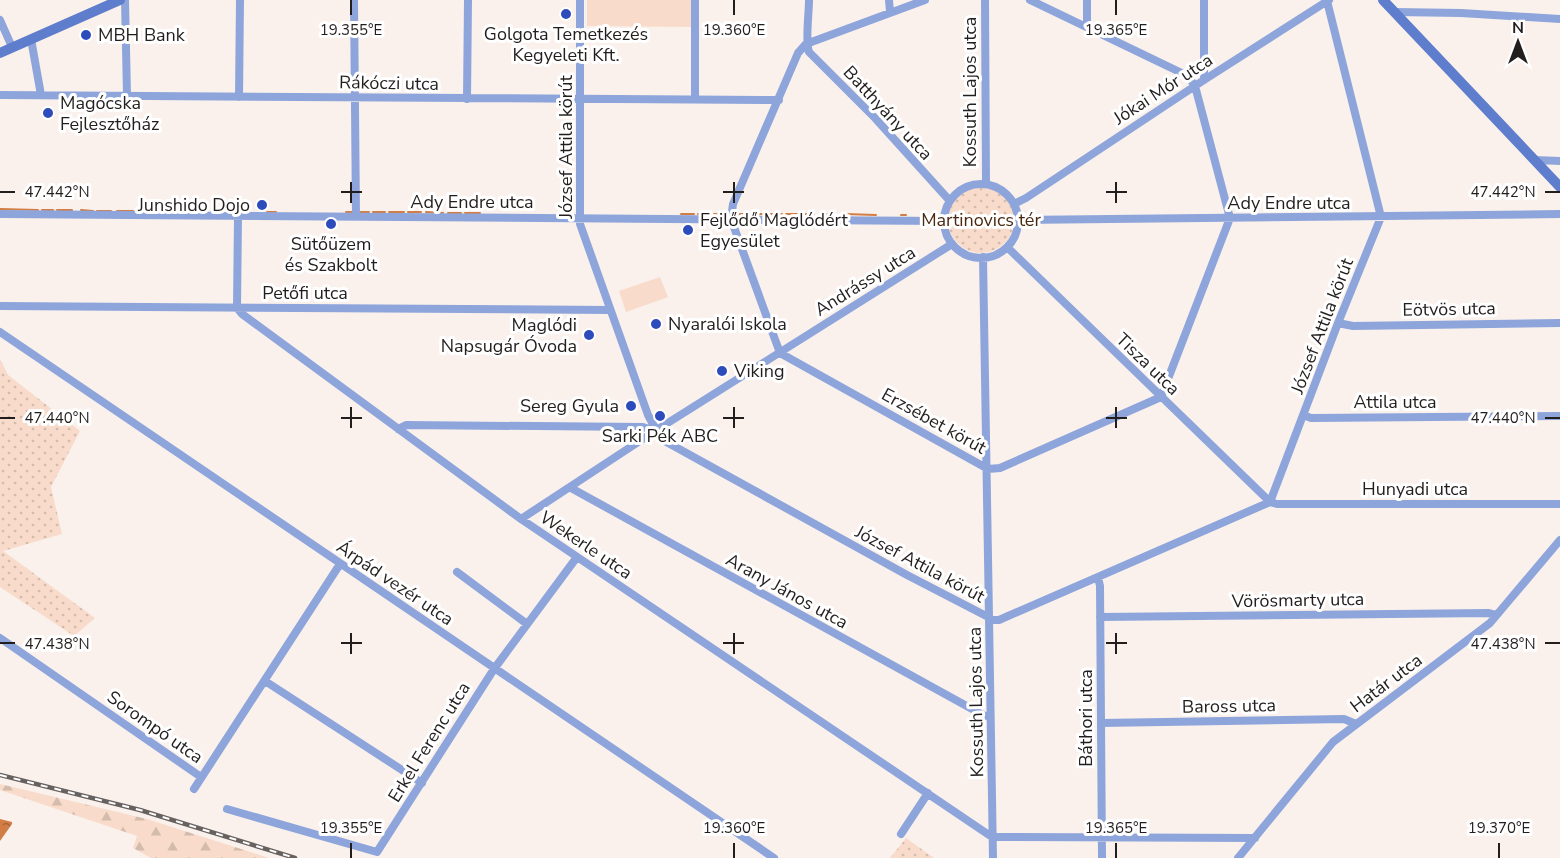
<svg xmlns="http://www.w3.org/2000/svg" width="1560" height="858" font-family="'Nunito Sans',sans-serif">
	<defs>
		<pattern id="grass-dots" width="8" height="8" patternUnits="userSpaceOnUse" patternTransform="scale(1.5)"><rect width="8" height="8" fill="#f8dbca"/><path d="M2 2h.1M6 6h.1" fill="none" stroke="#d4bcad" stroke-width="1.8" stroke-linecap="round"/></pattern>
		<pattern id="forest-firs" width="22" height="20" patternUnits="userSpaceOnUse" patternTransform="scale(1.5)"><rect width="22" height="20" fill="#f8dbca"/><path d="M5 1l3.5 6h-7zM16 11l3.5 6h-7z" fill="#d4bcad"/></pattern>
		<pattern id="water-ripples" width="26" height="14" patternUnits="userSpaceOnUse" patternTransform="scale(1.5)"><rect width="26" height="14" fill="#d17d45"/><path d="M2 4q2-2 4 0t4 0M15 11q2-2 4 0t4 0" fill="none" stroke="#a96639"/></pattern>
	</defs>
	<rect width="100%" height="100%" fill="#faf1ec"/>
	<path fill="url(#grass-dots)" d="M948 220a33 33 0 1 1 66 0a33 33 0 1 1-66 0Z
		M0,359L8,375L80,431L51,487L62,534L3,551L95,618L74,636L0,587Z
		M906,838L934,858H890Z"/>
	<path fill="url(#forest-firs)" d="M0,784L147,819L269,858H151L133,848L137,836L0,790Z"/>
	<path fill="#f8dbca" d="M587,0H691V27L587,26Z
		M660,277L668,297L626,312L619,291Z"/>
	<path fill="url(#water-ripples)" d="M0,819L12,822V824L0,841Z"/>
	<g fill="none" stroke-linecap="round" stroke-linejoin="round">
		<path stroke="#d17d45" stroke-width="2" d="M0,209L38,210
			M42,210H53
			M57,210H72
			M81,210L93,211
			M97,211H111
			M117,211H133
			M137,211H149
			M267,212H276
			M346,212H353
			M359,212H369
			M373,212H385
			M389,212H404
			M408,212H421
			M426,212L443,213
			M448,213H461
			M465,213H480
			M681,214H694
			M698,214H710
			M714,214H727
			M735,214H782
			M786,214H799
			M803,214H814
			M824,214H833
			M845,214L876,215
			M901,215H906"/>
		<path stroke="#8ea5db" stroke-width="8" d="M125,0L127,96
			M354,0L356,216
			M580,0V224L648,415L661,439L907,575L994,620H999L1270,502L1338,323L1381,217L1327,1
			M809,0C809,14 805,42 809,52L875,118L950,201
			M889,0L890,12
			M925,0L806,44L798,53L733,204L731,219L780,353L988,469L1000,468L1161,397L1230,218L1195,86L1188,76L1030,0
			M985,0L986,184
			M1087,0V26
			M1395,12L1461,13L1560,19
			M0,20L12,47
			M31,39L41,95
			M1204,80V0
			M0,95L779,100
			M239,97L240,0
			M467,99L468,0
			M695,99V0
			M1535,160L1560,161
			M944 221a37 37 0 1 1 74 0a37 37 0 1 1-74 0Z
			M1014,204L1026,198L1204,80L1329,0
			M0,214L944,221
			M1018,220L1560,214
			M1007,247L1270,502L1277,504H1560
			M983,257L993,858
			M0,306L610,310
			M237,308L242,314L521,519L992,837L1255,838
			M237,308L238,216
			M1338,323L1353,326L1560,323
			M0,332L774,858
			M1303,415L1311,418L1560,416
			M398,429L406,425L643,427L655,431
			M571,488L983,715L990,717
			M521,519L655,431L952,244
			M457,572L527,624
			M1098,577L1100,586L1102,858
			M1100,617L1488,613L1496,615
			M0,638L201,777
			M265,681L422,783
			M1101,723L1344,719L1356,724
			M194,789L340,564
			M227,809L377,852L494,669L577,557
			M901,834L928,793
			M1238,858L1333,742L1490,623L1560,540"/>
		<path stroke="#5f7dcd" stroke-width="10" d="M1383,0L1560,187
			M0,53L120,0"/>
		<defs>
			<path id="rail" d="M0,775L140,810L295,858"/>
		</defs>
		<use href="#rail" stroke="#67615f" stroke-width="4.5"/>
		<use href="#rail" stroke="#fff" stroke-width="2" stroke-dasharray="7" stroke-linecap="butt"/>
	</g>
	<path fill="none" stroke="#221e1d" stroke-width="2" d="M351,0V15M734,0V15M1116,0V15M351,182V203M734,182V203M1116,182V203M0,192H15M341,192H362M723,192H744M1106,192H1127M1545,192H1560M351,407V428M734,407V428M1116,407V428M0,418H15M341,418H362M723,418H744M1106,418H1127M1545,418H1560M351,633V654M734,633V654M1116,633V654M0,643H15M341,643H362M723,643H744M1106,643H1127M1545,643H1560M351,843V858M734,843V858M1116,843V858M1499,843V858"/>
	<g fill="#2d4bbb" stroke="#fff" stroke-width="2">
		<circle cx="566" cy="14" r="6"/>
		<circle cx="86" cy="35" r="6"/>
		<circle cx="48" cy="113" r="6"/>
		<circle cx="262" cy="205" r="6"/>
		<circle cx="331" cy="224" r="6"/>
		<circle cx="688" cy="230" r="6"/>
		<circle cx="656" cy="324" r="6"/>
		<circle cx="589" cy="335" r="6"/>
		<circle cx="722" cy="371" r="6"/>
		<circle cx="631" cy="406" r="6"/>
		<circle cx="660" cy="416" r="6"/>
	</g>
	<g text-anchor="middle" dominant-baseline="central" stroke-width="6" stroke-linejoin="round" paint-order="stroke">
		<g font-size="18" fill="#221e1d" stroke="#fff" text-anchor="start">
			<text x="566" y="34" text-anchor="middle">Golgota Temetkezés<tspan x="566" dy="21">Kegyeleti Kft.</tspan></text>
			<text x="98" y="35">MBH Bank</text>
			<text x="60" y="103">Magócska<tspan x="60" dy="21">Fejlesztőház</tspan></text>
			<text x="250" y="205" text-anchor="end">Junshido Dojo</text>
			<text x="700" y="220">Fejlődő Maglódért<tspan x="700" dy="21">Egyesület</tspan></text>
			<text x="331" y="244" text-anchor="middle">Sütőüzem<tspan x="331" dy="21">és Szakbolt</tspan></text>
			<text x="668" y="324">Nyaralói Iskola</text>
			<text x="577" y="325" text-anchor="end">Maglódi<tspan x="577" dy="21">Napsugár Óvoda</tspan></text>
			<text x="734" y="371">Viking</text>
			<text x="619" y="406" text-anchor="end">Sereg Gyula</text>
			<text x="660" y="436" text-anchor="middle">Sarki Pék ABC</text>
		</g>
		<g font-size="18" fill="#221e1d" stroke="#fff">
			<text transform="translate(389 83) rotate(1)">Rákóczi utca</text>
			<text transform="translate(1163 89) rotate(-33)">Jókai Mór utca</text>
			<text transform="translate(970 92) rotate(-90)">Kossuth Lajos utca</text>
			<text transform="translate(888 113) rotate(47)">Batthyány utca</text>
			<text transform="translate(566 147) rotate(-90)">József Attila körút</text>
			<text x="472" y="202">Ady Endre utca</text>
			<text x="1289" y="203">Ady Endre utca</text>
			<text transform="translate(865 281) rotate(-32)">Andrássy utca</text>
			<text x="305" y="293">Petőfi utca</text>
			<text transform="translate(1449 309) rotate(-1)">Eötvös utca</text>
			<text transform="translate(1322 326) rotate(-69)">József Attila körút</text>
			<text transform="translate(1148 364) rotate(44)">Tisza utca</text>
			<text x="1395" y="402">Attila utca</text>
			<text transform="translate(934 421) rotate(29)">Erzsébet körút</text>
			<text x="1415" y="489">Hunyadi utca</text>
			<text transform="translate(586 545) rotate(34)">Wekerle utca</text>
			<text transform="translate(920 564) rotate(28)">József Attila körút</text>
			<text transform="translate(395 583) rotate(34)">Árpád vezér utca</text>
			<text transform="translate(787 591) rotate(29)">Arany János utca</text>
			<text transform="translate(1298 600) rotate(-1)">Vörösmarty utca</text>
			<text transform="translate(1386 683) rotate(-37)">Határ utca</text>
			<text transform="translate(976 702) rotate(-91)">Kossuth Lajos utca</text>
			<text transform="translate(1229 706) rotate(-1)">Baross utca</text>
			<text transform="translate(1086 718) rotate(-90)">Báthori utca</text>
			<text transform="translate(155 727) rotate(35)">Sorompó utca</text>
			<text transform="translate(429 742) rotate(-58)">Erkel Ferenc utca</text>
		</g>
		<g font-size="18" fill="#4b2811" stroke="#fff">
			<text x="981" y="220">Martinovics tér</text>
		</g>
	</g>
	<g font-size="15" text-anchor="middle" fill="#221e1d" stroke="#fff" stroke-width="6" stroke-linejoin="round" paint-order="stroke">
		<text x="351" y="35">19.355°E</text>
		<text x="734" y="35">19.360°E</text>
		<text x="1116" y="35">19.365°E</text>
		<text x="57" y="197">47.442°N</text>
		<text x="1503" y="197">47.442°N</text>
		<text x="57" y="423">47.440°N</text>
		<text x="1503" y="423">47.440°N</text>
		<text x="57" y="649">47.438°N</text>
		<text x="1503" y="649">47.438°N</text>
		<text x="351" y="833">19.355°E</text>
		<text x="734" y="833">19.360°E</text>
		<text x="1116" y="833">19.365°E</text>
		<text x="1499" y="833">19.370°E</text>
	</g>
	<g transform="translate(1518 42)" stroke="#ffffff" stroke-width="4.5" paint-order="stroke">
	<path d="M0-4.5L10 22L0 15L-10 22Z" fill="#221e1d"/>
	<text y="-9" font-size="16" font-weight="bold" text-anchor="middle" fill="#221e1d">N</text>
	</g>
</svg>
